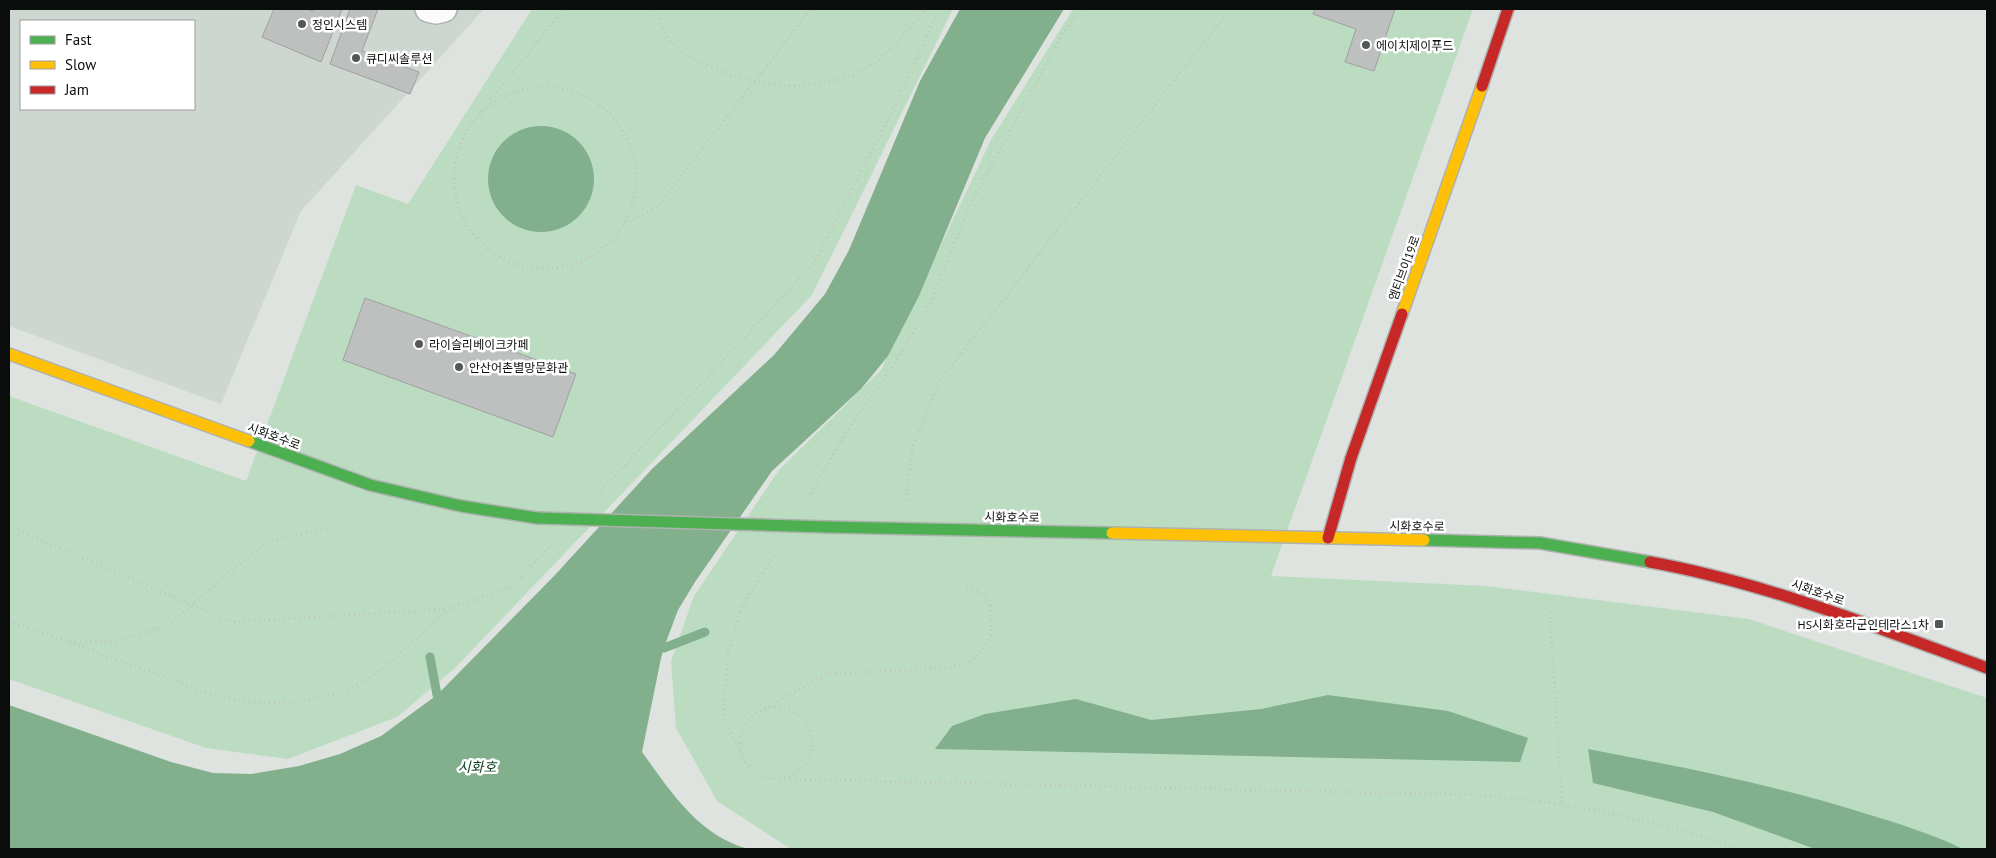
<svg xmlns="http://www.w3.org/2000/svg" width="1996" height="858" font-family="'PT Sans','Noto Sans KR',sans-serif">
	<rect width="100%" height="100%" fill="#dee3df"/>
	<path fill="#cdd7cf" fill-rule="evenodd" d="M9,9H484L301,211L221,404L9,326ZM21,21H194V109H21Z"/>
	<path fill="#bbdcc1" d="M532,9H953L812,295L455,668L397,717L288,759L206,748L9,679V396L246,481L356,185L408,204Z
		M1073,9H1473L1271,576L1486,586L1749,619L1987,698V849H791L717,801L676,728L671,661L694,596L779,470L881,370L991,140Z"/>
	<path fill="#82b08c" d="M960,9H1064L985,138L919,296L888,356L861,389L772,471L695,582L678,610L666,642L661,658L642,752C671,792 698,835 748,849H9V705L171,762L213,773L251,774L299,766L340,754L381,736L437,695L555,575L652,469L774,355L825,294L849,250L920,81Z
		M488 179a53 53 0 1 1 106 0a53 53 0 1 1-106 0Z
		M1328,695L1448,711L1528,738L1520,762L935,749L952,726L985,714L1076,699L1151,720L1261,709Z
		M1588,749C1682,767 1776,785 1867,814C1900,824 1932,834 1963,849H1815L1713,812L1593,783Z"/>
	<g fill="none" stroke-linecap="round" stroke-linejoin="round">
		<path stroke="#82b08c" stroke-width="9" d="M664,648L705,632
			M430,657L437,695"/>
	</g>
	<path fill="#bec0c0" stroke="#9fa0a0" d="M274,9H306L313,11L314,9H342L321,62L262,37Z
		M350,9H378L362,51L419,72L410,94L330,64Z
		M1315,9H1395L1374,71L1345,62L1356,29L1313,14Z
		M365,298L576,374L553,437L343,360Z"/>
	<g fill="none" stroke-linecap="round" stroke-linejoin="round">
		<defs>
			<path id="street" d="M428,9L436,11L444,9"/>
			<path id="fast" d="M249,441L370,485L461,506L537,518
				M827,527L1112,533
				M1424,540L1540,543L1650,562"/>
			<path id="slow" d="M1402,314L1482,86
				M9,354L249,441
				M1112,533L1424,540"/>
			<path id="jam" d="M1482,86L1508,9
				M1328,538L1351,458L1402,314
				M1650,562C1766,583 1876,627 1987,668"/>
		</defs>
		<use href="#street" stroke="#aeb2af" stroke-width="28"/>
		<use href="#fast" stroke="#aeb2af" stroke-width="14"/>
		<use href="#slow" stroke="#aeb2af" stroke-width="14"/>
		<use href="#jam" stroke="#aeb2af" stroke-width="14"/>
		<path stroke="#c1c3c1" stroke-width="3" stroke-dasharray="1 4" stroke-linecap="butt" d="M655,9C660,23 665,38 677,48C687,57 699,62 711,67C755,86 806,93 852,75C883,64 905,32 926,9
			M454 178a91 91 0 1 1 182 0a91 91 0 1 1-182 0Z
			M481,112L564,9
			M625,224L658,206L811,9
			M601,491L814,263L892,111L939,9
			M808,498L848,430L899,356L930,304L970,205L1062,35L1080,9
			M906,500L913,445L940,381L1230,9
			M9,526L231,622L448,609
			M1550,612L1562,805
			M9,621L68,642H116L169,625L226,575L268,541L321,530L330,531
			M69,642L211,694L249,702L285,703L322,697L356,686L386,666L449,609L512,587L549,547
			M740 743a36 36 0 1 1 72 0a36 36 0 1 1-72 0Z
			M764,709L827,674L946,668L967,663L981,654L991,635L990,605L981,592L964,588
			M742,756L723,715L728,652L742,607L774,555
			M780,779L1477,795C1566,802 1655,819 1739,849"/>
		<use href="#street" stroke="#fafbfa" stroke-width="25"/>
		<use href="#fast" stroke="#4caf50" stroke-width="11"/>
		<use href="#slow" stroke="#ffc107" stroke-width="11"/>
		<use href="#jam" stroke="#c62828" stroke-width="11"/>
		<defs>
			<path id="fast-bridge" d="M537,518L827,527"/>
		</defs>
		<use href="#fast-bridge" stroke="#aeb2af" stroke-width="14" stroke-linecap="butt"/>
		<use href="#fast-bridge" stroke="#4caf50" stroke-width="11"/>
	</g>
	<g fill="#545855" stroke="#fff" stroke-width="2">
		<circle cx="302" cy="24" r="5"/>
		<circle cx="1366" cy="45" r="5"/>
		<circle cx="356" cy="58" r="5"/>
		<circle cx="419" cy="344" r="5"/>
		<circle cx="459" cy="367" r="5"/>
		<rect x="1934" y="619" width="10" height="10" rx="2.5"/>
	</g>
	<g text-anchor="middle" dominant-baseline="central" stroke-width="5" stroke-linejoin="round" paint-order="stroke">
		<g font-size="12" fill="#0a0d0b" stroke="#fff" text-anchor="start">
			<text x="312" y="24">정인시스템</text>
			<text x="1376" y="45">에이치제이푸드</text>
			<text x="366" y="58">큐디씨솔루션</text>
			<text x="429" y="344">라이슬리베이크카페</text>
			<text x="469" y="367">안산어촌별망문화관</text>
			<text x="1929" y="624" text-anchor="end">HS시화호라군인테라스1차</text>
		</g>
		<g font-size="12" fill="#0a0d0b" stroke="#fff">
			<text transform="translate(1404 268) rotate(-70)">엠티브이19로</text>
			<text transform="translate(274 436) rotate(20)">시화호수로</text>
			<text transform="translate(1012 517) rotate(1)">시화호수로</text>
			<text transform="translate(1417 526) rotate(1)">시화호수로</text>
			<text transform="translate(1818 592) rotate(19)">시화호수로</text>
		</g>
		<g font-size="14" font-style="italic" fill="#0d3e1d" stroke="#fff">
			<text x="477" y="767">시화호</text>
		</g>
	</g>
	<rect width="1996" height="858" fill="none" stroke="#0a0d0b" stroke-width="20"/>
	<rect x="20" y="20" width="175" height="90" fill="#ffffff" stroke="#9d9e9d"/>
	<rect x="30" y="36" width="25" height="8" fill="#4caf50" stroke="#9d9e9d"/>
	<text x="65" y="45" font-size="15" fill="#0a0d0b">Fast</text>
	<rect x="30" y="61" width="25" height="8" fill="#ffc107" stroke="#9d9e9d"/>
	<text x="65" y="70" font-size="15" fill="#0a0d0b">Slow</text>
	<rect x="30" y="86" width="25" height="8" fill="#c62828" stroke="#9d9e9d"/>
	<text x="65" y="95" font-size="15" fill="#0a0d0b">Jam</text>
</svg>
